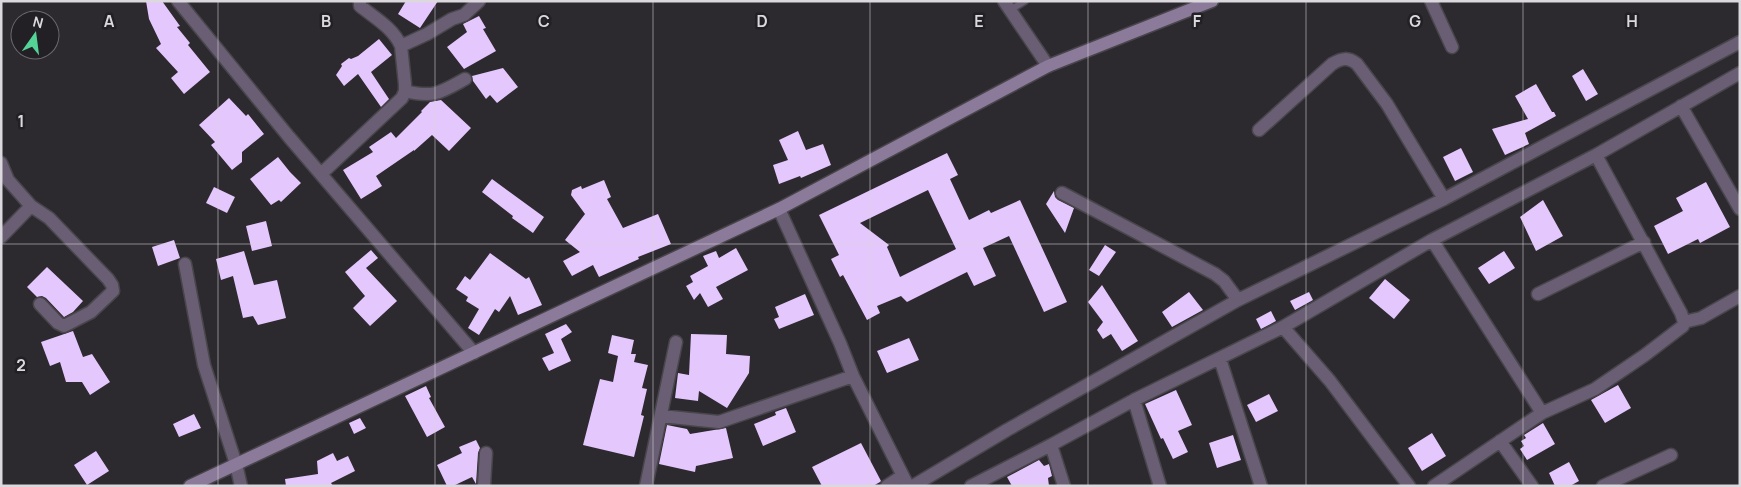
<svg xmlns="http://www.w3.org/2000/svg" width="1741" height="487" font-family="Manrope,sans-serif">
	<rect width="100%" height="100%" fill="#2c292f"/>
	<path fill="#e4c7fd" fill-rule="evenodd" d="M146,1H162L180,26L177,27L190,43L188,45L210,72L184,94L171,78L178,72L156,48L161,44L149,19Z
		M406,1H438L420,28L398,14Z
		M479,16L486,28L483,29L496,51L464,69L447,47L467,32L463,24Z
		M379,39L392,55L371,72L389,99L381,107L358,74L344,86L336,75L342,66L341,64L349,58L351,59L358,56Z
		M503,68L518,87L497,103L490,95L486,99L473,81L472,76Z
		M1583,69L1598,94L1586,101L1572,76Z
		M1536,84L1552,112H1554L1556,116L1525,133L1529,144L1505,155L1492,129L1528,119L1515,96Z
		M229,98L246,116L248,114L264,134L242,152V162L232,170L211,145L215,142L199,125Z
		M441,100L471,128L449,151L432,135L414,151V150L376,176L382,186L361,199L343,170L373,152L369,147L391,132L396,138L422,112L421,111L430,102Z
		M798,131L806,150L823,144L831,165L801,178L800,176L779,184L773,165L788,160L779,140Z
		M1461,148L1473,172L1455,181L1443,157Z
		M947,153L958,175L950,179L969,220L989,210L991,213L1020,200L1067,302L1044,312L1009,236L983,248L996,276L974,286L967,272L907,302L901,296L877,306L880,313L867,320L843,275L840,277L831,259L839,255L819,215ZM928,190L956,249L900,277L887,247L889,245L860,223Z
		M278,157L290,172L301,183L281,202L279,200L271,205L250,179Z
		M492,179L544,217L533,233L512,218L513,216L482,192Z
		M604,180L611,197L607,199L623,228L658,214L671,244L638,257L639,259L599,277L593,265L572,276L563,261L580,252L565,240L585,214L571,195L572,190L581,186L582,189Z
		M1706,182L1730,227L1700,243L1698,239L1668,254L1654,226L1683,211L1676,198Z
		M214,187L235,197L227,213L206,203Z
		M1054,191L1055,197L1058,200L1074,208L1065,233L1046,204Z
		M1543,200L1563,236L1536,251L1520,217Z
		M266,221L272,246L252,251L246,226Z
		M174,240L180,258L158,266L152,247Z
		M1105,245L1116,252L1099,276L1089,270Z
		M736,248L748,270L716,287L723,299L708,307L700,293L694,300L686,286L693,282L690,276L708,266L703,256L716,251L719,258Z
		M371,250L378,258L366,268L397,301L370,326L353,308L365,296L345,272Z
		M244,251L254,285L277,280L286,318L258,325L253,316L243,318L233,276L221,280L216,259Z
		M1504,251L1515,268L1489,284L1478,268Z
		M490,253L526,279L529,277L542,305L518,315L510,296L499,312L495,309L479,335L468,328L479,309L466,301L468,297L456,289L465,276L470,280Z
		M47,267L83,301L73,312L64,317L46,298L42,296L37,297L27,287Z
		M1385,279L1410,300L1394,319L1369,298Z
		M1102,285L1138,341L1122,351L1111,334L1103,339L1097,330L1103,322L1088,302Z
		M1189,292L1203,310L1172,327L1162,312Z
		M1309,292L1313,300L1295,310L1290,301Z
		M805,294L814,315L779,329L774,319L779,317L775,307Z
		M1271,311L1276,321L1261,329L1256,319Z
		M566,324L572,332L561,339L571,361L549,371L542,358L554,353L545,334Z
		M73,331L83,357L92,354L110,382L90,395L82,382H66L60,362L50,366L41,342Z
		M691,334L727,335L726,354L750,356L749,373L727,408L699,391L698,401L675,398L678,373L689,375Z
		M612,335L634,340L631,354H636L634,362L648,365L642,388L647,389L641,415L644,416L634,457L583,445L600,379L613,382L618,356L608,353Z
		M909,338L919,360L887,373L877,351Z
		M1618,385L1631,408L1605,423L1591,400Z
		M426,386L431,397L429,398L445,427L427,437L405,396Z
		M1176,390L1192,425L1178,431L1188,452L1173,459L1163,438L1161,439L1145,404Z
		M1269,394L1278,411L1256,422L1247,405Z
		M786,408L796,432L763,446L754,424L776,415L775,412Z
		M194,414L201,428L179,437L173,424Z
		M360,418L366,428L354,434L349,423Z
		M1543,423L1555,444L1527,460L1520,449L1524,446L1521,441L1526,438L1524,435Z
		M667,425L687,429L690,434L726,428L733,458L696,466L695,472L659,464Z
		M1432,433L1446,456L1422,471L1408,448Z
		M1233,435L1241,460L1217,468L1209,443Z
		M476,440L480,448L478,453L476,484L472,477L453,486H447L437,465L462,453L459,447Z
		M861,443L881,481L880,482L873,486H822L812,467Z
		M96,451L109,471L87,485L74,465Z
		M333,453L337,461L348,456L355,471L331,483L333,486H286L285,479L318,474L317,461Z
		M1039,460L1044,466L1049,464L1052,476L1048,478L1049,486H1012L1007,477Z
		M1569,462L1579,481L1570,486H1555L1549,473Z"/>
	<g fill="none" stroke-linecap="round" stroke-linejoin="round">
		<defs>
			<path id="lane" d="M1010,10L1025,1"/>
			<path id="street" d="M178,1L289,137L474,353
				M1004,1L1048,66
				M1431,1L1452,47
				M401,46L427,34L452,19L464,15L479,1
				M405,91C434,98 440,93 465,79
				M1681,106L1740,209
				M1259,130L1332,64C1342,58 1348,57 1357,64L1387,104L1444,199
				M1,163L8,180L31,206L1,237
				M321,174L402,98L405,91V84L401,46C393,28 375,18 360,6V1
				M1062,193L1215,274L1224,281L1238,300
				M31,206L49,218L108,279L112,285L113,291L91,312L64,326L58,323L40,304
				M779,209L840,343L853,376L908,486
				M1432,240L1542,413
				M185,264L204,365L236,464L241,486
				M1538,294L1644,242
				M1684,322L1701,318L1740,296
				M1283,327L1330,381L1409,486
				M1220,359L1261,486
				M1134,400L1160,486
				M661,416L719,422L853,376
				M1500,441L1532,486
				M1051,445L1064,486
				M484,486L486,453
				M646,486L676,342
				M887,486L902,476
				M913,486L1007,430L1238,300L1444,199L1740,42
				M971,486L1051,445L1134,400L1283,327L1432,240L1596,155L1740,73
				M1434,486L1542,413L1595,389L1645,355L1683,326L1684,322L1681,313L1596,155
				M1603,486L1671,455"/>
			<path id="secondary" d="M190,486L779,209L1048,66L1212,1"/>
		</defs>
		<use href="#lane" stroke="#48454b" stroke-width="9"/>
		<use href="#street" stroke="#48454b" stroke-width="15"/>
		<use href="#secondary" stroke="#48454b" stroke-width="15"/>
		<use href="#lane" stroke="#695e73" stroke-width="6"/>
		<use href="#street" stroke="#695e73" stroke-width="12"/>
		<use href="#secondary" stroke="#8c7a9b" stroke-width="12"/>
	</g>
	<path fill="none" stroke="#dbd9dd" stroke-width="1" stroke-opacity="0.55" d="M218,1V486M435,1V486M653,1V486M870,1V486M1088,1V486M1306,1V486M1523,1V486M1,244H1740"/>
	<g font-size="16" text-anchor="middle" font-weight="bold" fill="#dbd9dd" stroke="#221f25" stroke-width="5" stroke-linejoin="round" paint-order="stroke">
		<text x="109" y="27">A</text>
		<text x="326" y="27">B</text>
		<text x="544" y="27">C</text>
		<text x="762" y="27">D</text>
		<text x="979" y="27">E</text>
		<text x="1197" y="27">F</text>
		<text x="1415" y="27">G</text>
		<text x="1632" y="27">H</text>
		<text x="21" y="127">1</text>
		<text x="21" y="371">2</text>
	</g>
	<rect width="1741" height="487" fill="none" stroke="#dbd9dd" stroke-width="5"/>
	<g transform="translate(35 35) rotate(14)"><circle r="24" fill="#221f25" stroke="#6c696f"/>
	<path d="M0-4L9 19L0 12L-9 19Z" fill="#54d396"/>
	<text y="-8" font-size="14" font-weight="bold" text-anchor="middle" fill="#dbd9dd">N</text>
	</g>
</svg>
